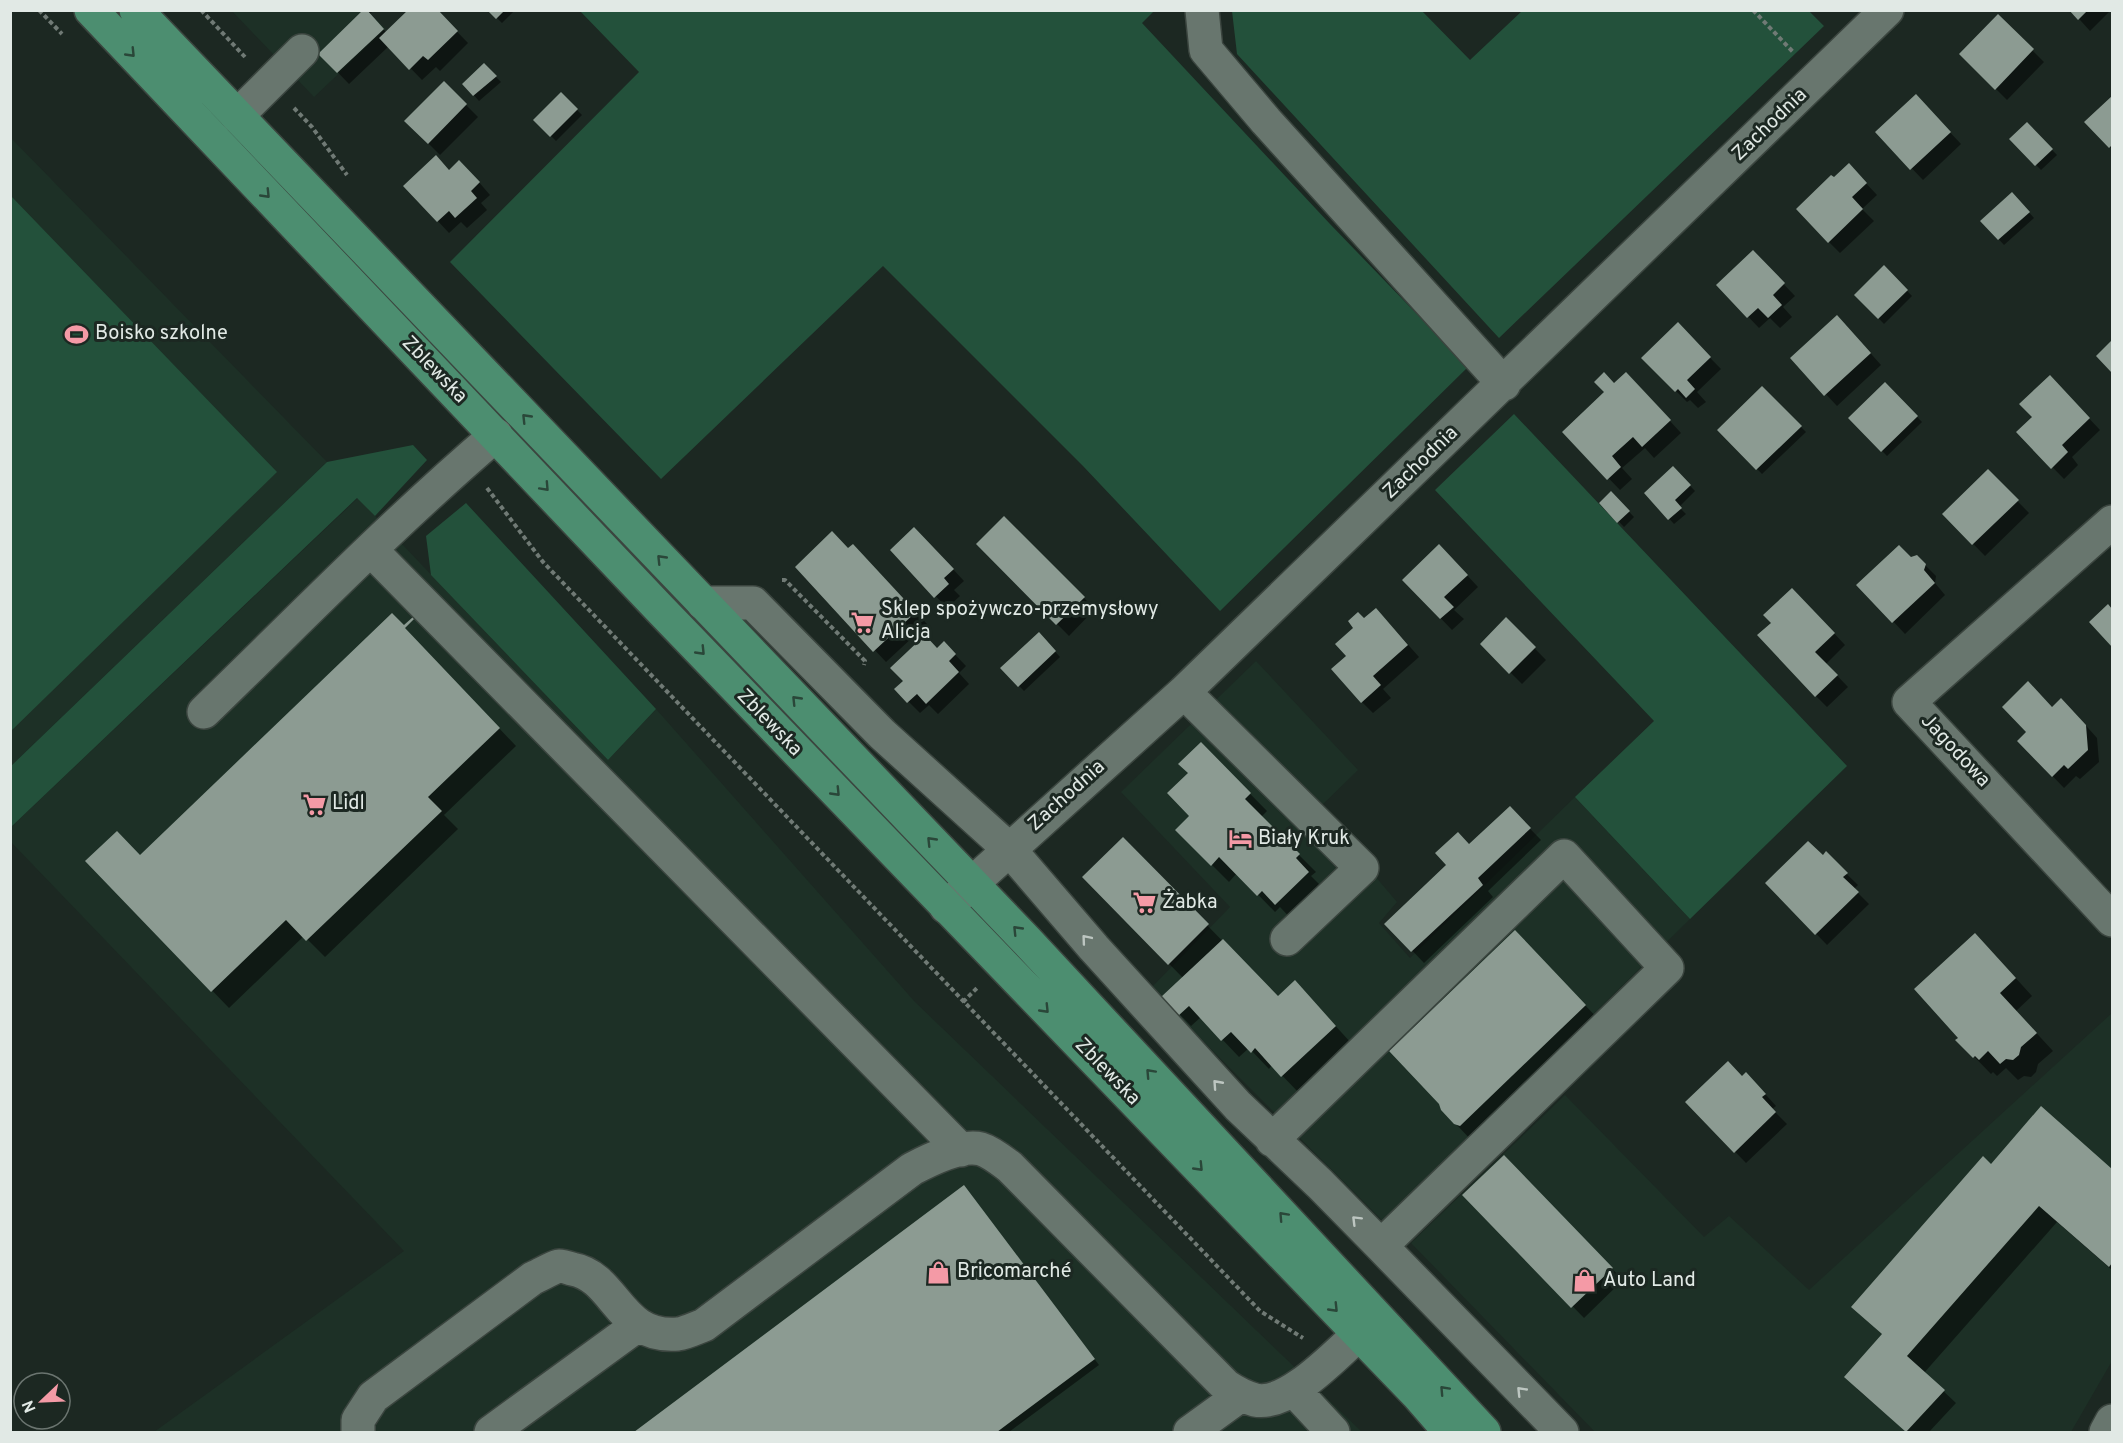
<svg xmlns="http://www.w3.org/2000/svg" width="2123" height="1443" font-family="Overpass,sans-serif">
	<rect width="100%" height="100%" fill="#1c2822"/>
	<path fill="#1d3026" d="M232,11H367L386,29L314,97Z
		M11,138L327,462L11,766Z
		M358,498L608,760L656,709L915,1002L1362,1432H154L404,1251L11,842V827Z
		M1256,661L1358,770L1318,809L1397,902L1379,923L1410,958L1575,797L1690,919L1383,1221L1180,1018L1152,987L1230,907L1121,792Z
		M2112,1013V1361L2071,1432H1595L1411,1243L1565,1095L1704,1237L1729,1216L1809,1290Z"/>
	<path fill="#23513b" d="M580,11H1154L1142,23L1330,224L1468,367L1220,611L1083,466L883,266L661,479L450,262L639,72Z
		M1232,11H1422L1470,60L1522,11H1809L1824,26L1499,338L1237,54Z
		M11,196L277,472L11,731Z
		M1514,414L1847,766L1690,919L1575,797L1654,721L1435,490Z
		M413,445L427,460L375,516L357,498L11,827V766L327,462Z
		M466,503L656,709L608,760L431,575L426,536Z"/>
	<path fill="#0007" d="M365,10H374L369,15L387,33L436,10L468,43L440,71L436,67L422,80L389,46L349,84L320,54Z
		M489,10H515L502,23Z
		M2071,10H2111L2090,31Z
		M1998,16L2044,62L2007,100L1961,54Z
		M484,65L501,82L479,101L464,84Z
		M444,83L478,117L440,155L406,121Z
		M561,94L582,115L556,141L535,120Z
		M2112,98V149L2086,122Z
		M1927,108L1961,144L1923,180L1877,132Z
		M2027,124L2057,155L2041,170L2011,139Z
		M1849,165L1877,195L1862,209L1874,221L1840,253L1829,242L1834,179Z
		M450,172L471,173L490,195L481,203L487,210L467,228L461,222L449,233L405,186Z
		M2017,199L2034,218L2004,245L1982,221Z
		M1753,252L1795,296L1783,307L1792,317L1780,328L1770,318L1759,328L1718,285Z
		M1884,267L1912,296L1884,324L1856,295Z
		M1678,325L1721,369L1697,392L1706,402L1698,408L1690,400L1687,402L1643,358Z
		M1848,328L1881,365L1837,406L1792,358Z
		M2050,377L2100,430L2072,457L2078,465L2064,479L2018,432L2034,417Z
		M1885,384L1922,422L1887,456L1850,418Z
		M1615,385H1637L1681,433L1654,458L1645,448L1622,468L1632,479L1620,490L1564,432Z
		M1762,388L1806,432L1762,474L1719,430Z
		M1673,468L1695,491L1679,507L1686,514L1674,524L1646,493Z
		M1988,471L2029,513L1985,556L1944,514Z
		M1611,493L1634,517L1624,527L1601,503Z
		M1004,518L1095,609L1069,636L978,544Z
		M926,540L964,581L954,590L960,596L947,608L892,550Z
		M864,557L927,624L886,662L797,567Z
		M1917,557L1936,576L1935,583L1945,595L1905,634L1859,585Z
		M1451,558L1478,587L1454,610L1464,619L1452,630L1404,580Z
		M1804,601L1845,645L1826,664L1848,687L1827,707L1816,696Z
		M392,615L516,746L444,815L458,829L325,957L304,936L229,1008L87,861L140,856Z
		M1506,619L1546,660L1522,684L1482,644Z
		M1364,620L1387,621L1419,657L1383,689L1391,698L1373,713L1362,702L1348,656Z
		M1039,634L1060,657L1024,691L1002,668Z
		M944,643L966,666L959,673L969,684L938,714L929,705L920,713L896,689Z
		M2053,708L2073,711L2097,738L2099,762L2080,779L2076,776L2064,788L2019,741Z
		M1201,744L1267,811L1261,817L1316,872L1311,876L1325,890L1293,921L1280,907L1275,912L1237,873L1229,882L1177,830L1192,816L1190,773Z
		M1510,808L1541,840L1488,891L1493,897L1424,963L1387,924Z
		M1123,839L1278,998L1312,1000L1352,1044L1299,1093L1272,1065L1269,1069L1249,1048L1239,1057L1201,1017L1191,1026L1163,997L1183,978L1084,877Z
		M1826,854L1858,885L1854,889L1869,904L1827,945L1767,883L1823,857Z
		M1532,949L1602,1023L1472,1141L1455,1123Z
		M1992,952L2032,996L2016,1011L2053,1051L2038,1064L2036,1072L2031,1077L2024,1076L2018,1080L2006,1068L1997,1076L1993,1072L1991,1074L1958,1040Z
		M1757,1085L1776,1106L1772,1109L1787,1124L1746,1163L1687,1102Z
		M2041,1108L2112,1171V1270L2057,1222L1924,1373L1956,1403L1929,1432H1907L1857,1389L1883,1335L1853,1307L1991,1166Z
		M1503,1157L1623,1280L1584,1318L1464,1195Z
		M964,1187L1099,1365L1009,1432H637Z"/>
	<path fill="#8c9b92" d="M363,10H367L384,29L337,73L318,54Z
		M408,10H438L458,31L428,60L423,56L409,70L379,38Z
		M487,10H505L496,19Z
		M2069,10H2088L2078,20Z
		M1998,14L2034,49L1995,90L1959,54Z
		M484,63L497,76L473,96L462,84Z
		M444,81L467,104L428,144L404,121Z
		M561,92L578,109L550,137L533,120Z
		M1916,94L1951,132L1910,170L1875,132Z
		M2112,96V145L2109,148L2084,122Z
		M2027,122L2053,149L2035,166L2009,139Z
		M436,155L449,170L459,160L480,182L471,191L477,198L455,218L449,211L437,222L403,186Z
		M1849,163L1867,183L1852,197L1863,209L1828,243L1796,209L1831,175L1834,177Z
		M2012,192L2030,212L1998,240L1980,221Z
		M1753,250L1785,283L1773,295L1782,305L1768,318L1758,308L1747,318L1716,285Z
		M1884,265L1908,290L1878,319L1854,295Z
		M1837,315L1871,353L1824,396L1790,358Z
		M1678,322L1711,357L1687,380L1695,389L1686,398L1678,389L1675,392L1641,358Z
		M2112,340V373L2096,356Z
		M1604,372L1614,383L1626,372L1671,420L1642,447L1633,437L1612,456L1621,467L1607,480L1562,432L1604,392L1594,382Z
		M2050,375L2090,418L2062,445L2068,452L2051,469L2016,432L2032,417L2019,404Z
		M1885,382L1918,416L1881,452L1848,418Z
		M1762,386L1802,426L1756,470L1717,430Z
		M1673,466L1691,485L1675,500L1682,508L1668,520L1644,493Z
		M1988,469L2019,500L1972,545L1942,514Z
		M1611,491L1630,511L1617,523L1599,503Z
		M1004,516L1085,597L1056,625L976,544Z
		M914,527L954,569L944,578L949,584L934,598L890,550Z
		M832,531L848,548L853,544L916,612L873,652L795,567Z
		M1439,544L1468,575L1444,597L1454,607L1440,619L1402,580Z
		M1899,545L1911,557L1917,555L1926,564L1924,570L1935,583L1892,623L1856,585Z
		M1792,588L1835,633L1815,652L1838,675L1815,697L1757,635L1771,623L1763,615Z
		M2108,604L2112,609V647L2089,622Z
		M1376,608L1408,645L1373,676L1381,685L1361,703L1331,669L1346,656L1335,644L1353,628L1348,621L1358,612L1364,618Z
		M392,613L404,625L413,617L415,618L405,628L500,728L428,797L442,811L306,941L286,920L211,992L85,861L117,831L140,855Z
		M1506,617L1536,647L1509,674L1480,644Z
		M1039,632L1056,651L1018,687L1000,668Z
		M925,635L937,648L944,641L956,654L949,661L959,672L926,704L917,694L907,703L894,689L903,681L890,668Z
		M2028,681L2052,707L2061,698L2086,725L2088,750L2068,769L2064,765L2052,777L2017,741L2026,732L2002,707Z
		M1201,742L1251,793L1245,799L1300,854L1296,858L1309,872L1275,905L1262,891L1257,896L1219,857L1211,866L1175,830L1189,816L1167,793L1188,773L1178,764Z
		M1510,806L1531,828L1478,878L1483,885L1411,952L1384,924L1446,865L1435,853L1458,832L1469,844Z
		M1123,837L1209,924L1168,965L1082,877Z
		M1808,841L1823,855L1826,851L1848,873L1843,877L1859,892L1815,935L1765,883Z
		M1515,930L1586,1005L1460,1126L1454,1124L1441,1110L1439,1104L1389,1051Z
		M1975,933L2016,978L2000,993L2037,1033L2021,1047L2019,1055L2013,1060L2006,1059L2000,1064L1988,1051L1979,1060L1975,1056L1973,1058L1955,1040L1958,1038L1914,989Z
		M1223,939L1278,996L1295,980L1336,1026L1281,1077L1255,1048L1251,1053L1231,1032L1221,1041L1189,1006L1178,1016L1161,997Z
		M1728,1061L1742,1076L1746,1072L1766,1094L1762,1097L1776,1112L1734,1153L1685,1102Z
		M2041,1106L2112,1169V1263L2109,1267L2039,1206L1907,1356L1945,1390L1906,1432L1844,1377L1882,1334L1851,1307L1983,1156L1991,1164Z
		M1504,1155L1613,1268L1571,1308L1462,1195Z
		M964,1185L1095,1359L997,1432H634Z"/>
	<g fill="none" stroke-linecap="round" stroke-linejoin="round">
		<defs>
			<path id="minor" d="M1202,10L1206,50L1266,121L1504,384
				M237,116L302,51
				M2112,522L1909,702L2112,920
				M371,550L961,1150
				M703,603H753L882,734L1009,849L1094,948L1238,1106L1320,1184L1381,1246L1562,1432
				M1184,692L1362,868L1287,939
				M204,712C300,619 394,522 496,435
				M946,907L1184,692L1887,10
				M1272,1140L1564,856L1667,968L1381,1246
				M1294,1390L1333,1432
				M358,1432V1420L373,1397L533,1278C541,1275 551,1268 559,1266C563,1266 569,1268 572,1269C617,1277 618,1339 678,1334C686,1333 696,1328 704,1325L912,1169C929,1160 961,1144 981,1149C991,1152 1002,1161 1010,1167L1226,1386C1235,1392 1244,1397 1255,1400C1288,1407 1335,1355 1359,1334
				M491,1432L638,1325
				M1190,1432L1241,1395
				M2106,1432L2112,1421"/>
			<path id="major" d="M91,10L660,609L1417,1394L1450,1432
				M136,10L1026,940L1484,1432"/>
		</defs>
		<use href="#minor" stroke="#3b453f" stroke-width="36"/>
		<use href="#major" stroke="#3b453f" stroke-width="36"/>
		<path stroke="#707a75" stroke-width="4" stroke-dasharray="4.5 3" stroke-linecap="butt" d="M39,10L62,34
			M201,10L245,57
			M1753,10L1794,53
			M294,108L312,127L347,175
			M487,488L543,562L1260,1311L1303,1338
			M782,580H785L865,661L864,665
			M963,1002L978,987"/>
		<use href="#minor" stroke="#68766e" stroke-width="33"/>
		<use href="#major" stroke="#4c8e70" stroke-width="33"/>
	</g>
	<defs><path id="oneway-chevron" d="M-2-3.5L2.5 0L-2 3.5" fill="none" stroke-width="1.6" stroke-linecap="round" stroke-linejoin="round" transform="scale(1.5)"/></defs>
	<g stroke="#2a4739">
		<use href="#oneway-chevron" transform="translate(131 53) rotate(46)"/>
		<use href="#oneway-chevron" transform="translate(266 194) rotate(46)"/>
		<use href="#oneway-chevron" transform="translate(526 418) rotate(-134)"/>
		<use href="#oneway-chevron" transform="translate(545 487) rotate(47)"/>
		<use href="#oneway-chevron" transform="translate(661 559) rotate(-134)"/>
		<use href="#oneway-chevron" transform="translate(701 651) rotate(46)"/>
		<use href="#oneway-chevron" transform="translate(796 700) rotate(-134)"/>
		<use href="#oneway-chevron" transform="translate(836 792) rotate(46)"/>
		<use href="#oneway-chevron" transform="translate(931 841) rotate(-134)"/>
		<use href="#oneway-chevron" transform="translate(1017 930) rotate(-134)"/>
		<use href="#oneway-chevron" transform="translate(1045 1009) rotate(46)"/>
		<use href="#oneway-chevron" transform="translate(1150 1073) rotate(-133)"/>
		<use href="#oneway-chevron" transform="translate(1199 1167) rotate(46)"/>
		<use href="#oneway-chevron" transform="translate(1283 1216) rotate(-133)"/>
		<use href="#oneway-chevron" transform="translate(1334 1308) rotate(46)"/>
		<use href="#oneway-chevron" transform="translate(1444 1390) rotate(-133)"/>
	</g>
	<g stroke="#bdc6c1">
		<use href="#oneway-chevron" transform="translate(1086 939) rotate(-130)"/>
		<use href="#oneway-chevron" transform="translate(1217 1084) rotate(-132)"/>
		<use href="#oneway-chevron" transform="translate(1356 1220) rotate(-135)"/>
		<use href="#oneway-chevron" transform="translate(1521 1391) rotate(-134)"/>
	</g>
	<defs>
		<symbol id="stadium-bare" viewBox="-9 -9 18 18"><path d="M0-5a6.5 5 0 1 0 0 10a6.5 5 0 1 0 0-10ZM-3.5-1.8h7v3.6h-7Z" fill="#f49aa6" stroke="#1c2822" stroke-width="2.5" paint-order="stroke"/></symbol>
		<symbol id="supermarket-bare" viewBox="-9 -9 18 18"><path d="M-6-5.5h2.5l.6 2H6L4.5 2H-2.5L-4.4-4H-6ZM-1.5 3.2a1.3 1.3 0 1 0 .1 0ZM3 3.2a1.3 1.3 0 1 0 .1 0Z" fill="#f49aa6" stroke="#1c2822" stroke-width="2.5" paint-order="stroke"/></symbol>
		<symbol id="hotel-bare" viewBox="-9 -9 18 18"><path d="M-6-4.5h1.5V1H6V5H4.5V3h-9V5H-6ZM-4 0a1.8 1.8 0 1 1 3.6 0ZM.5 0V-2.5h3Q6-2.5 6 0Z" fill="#f49aa6" stroke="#1c2822" stroke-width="2.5" paint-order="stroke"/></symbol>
		<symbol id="shop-bare" viewBox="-9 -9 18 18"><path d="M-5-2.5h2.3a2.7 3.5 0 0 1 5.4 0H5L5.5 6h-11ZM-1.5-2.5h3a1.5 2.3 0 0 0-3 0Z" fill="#f49aa6" stroke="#1c2822" stroke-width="2.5" paint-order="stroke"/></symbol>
	</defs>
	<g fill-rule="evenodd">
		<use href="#stadium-bare" x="60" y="318" width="33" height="33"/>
		<use href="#supermarket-bare" x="846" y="606" width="33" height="33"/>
		<use href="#supermarket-bare" x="298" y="788" width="33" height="33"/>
		<use href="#hotel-bare" x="1224" y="822" width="33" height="33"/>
		<use href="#supermarket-bare" x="1128" y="886" width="33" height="33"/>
		<use href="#shop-bare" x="922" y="1256" width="33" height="33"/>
		<use href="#shop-bare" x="1568" y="1264" width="33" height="33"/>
	</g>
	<g text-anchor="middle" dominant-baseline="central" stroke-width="6" stroke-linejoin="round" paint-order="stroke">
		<g font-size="20" fill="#e1e9e5" stroke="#1c2822">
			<text transform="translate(1770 125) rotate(-44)">Zachodnia</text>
			<text transform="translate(434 370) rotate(46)">Zblewska</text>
			<text transform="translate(1421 463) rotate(-44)">Zachodnia</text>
			<text transform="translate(769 723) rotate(46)">Zblewska</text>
			<text transform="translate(1955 751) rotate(47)">Jagodowa</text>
			<text transform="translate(1067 796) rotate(-42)">Zachodnia</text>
			<text transform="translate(1107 1072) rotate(46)">Zblewska</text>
		</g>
		<g font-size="20" fill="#e1e9e5" stroke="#1c2822" text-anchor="start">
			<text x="95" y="334">Boisko szkolne</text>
			<text x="881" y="610">Sklep spożywczo-przemysłowy<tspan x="881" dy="23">Alicja</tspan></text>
			<text x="332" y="804">Lidl</text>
			<text x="1258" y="839">Biały Kruk</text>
			<text x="1162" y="903">Żabka</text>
			<text x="957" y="1272">Bricomarché</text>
			<text x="1603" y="1281">Auto Land</text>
		</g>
	</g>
	<rect width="2123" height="1443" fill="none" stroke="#e1e9e5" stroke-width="24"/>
	<g transform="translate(42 1401) rotate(247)"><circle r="28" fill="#1c2822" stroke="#6b7570" stroke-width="1.5"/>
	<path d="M0-4.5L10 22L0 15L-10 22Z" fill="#f49aa6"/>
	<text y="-9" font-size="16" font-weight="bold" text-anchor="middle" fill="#e1e9e5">N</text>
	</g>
</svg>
